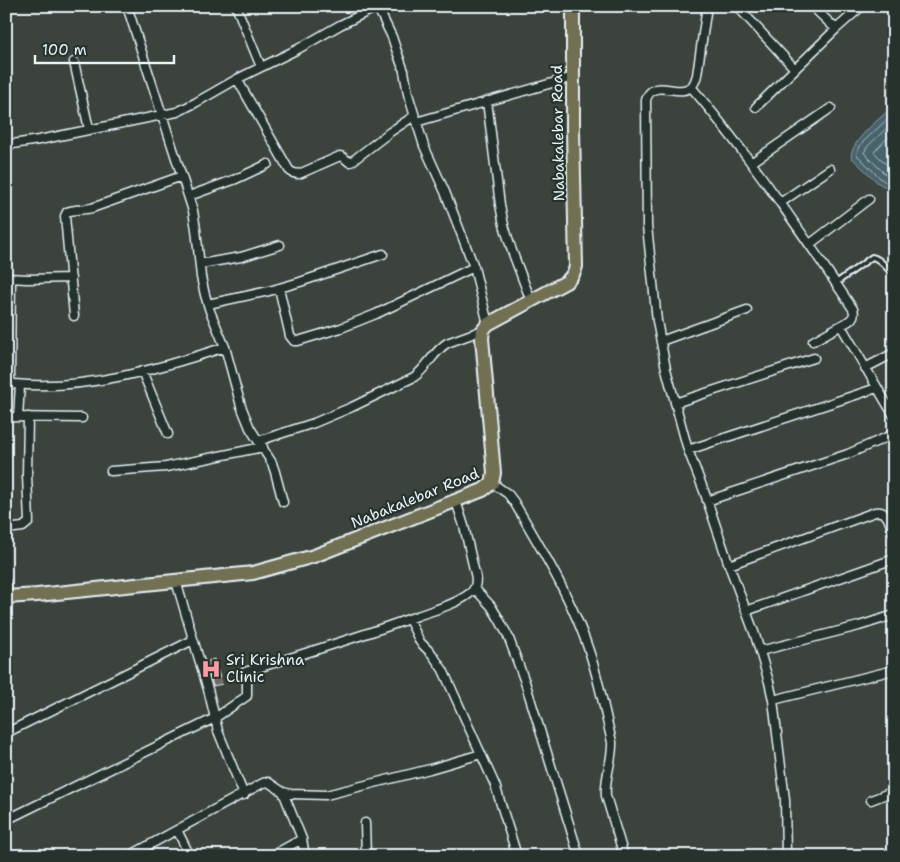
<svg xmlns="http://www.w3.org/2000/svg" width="900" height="862" font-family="'Shantell Sans',sans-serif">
	<rect width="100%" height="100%" fill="#3c433d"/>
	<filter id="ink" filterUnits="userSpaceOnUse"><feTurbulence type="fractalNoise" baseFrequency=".02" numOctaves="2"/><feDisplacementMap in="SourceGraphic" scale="10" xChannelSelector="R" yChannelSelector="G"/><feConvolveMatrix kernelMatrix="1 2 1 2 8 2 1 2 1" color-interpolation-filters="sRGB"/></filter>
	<g filter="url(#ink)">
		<path fill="#48646d" stroke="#889ca5" d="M894,107V193L877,182L851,157C852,140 877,121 889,110Z"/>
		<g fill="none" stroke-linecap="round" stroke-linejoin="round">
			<path stroke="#a8b9c0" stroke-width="1" d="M894,113L862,143L856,154L880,178L894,188
				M894,121L867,147L864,153L884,173L894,180
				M894,131L874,152L889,167L894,171"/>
		</g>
		<path fill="#706862" stroke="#e8f1f8" d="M214,659L222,684L213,686L206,662Z"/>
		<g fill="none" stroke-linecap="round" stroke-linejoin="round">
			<defs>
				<path id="lane" d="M836,283L872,257C879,258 884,265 889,270"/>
				<path id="street" d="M127,6L193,211L196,229L201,277L205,295L210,311L225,347L241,406L250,428L272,463L275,472L283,502
					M236,6L261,67
					M377,6L392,37L396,49L404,71L408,94L424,146L445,192L474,267L488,324
					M707,6L697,75C696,78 695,83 692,86C679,99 653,76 646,100L647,226L657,321L666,369L688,450L704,491L729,565L755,635L769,682L773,700L785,800L786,856
					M737,6L795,69
					M812,6L836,29
					M74,62L89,129
					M237,79L289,170C292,173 294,174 299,174L340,156L343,157L349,162H351L390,132L414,116
					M691,87C714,113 734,140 755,168C789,214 821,261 853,309C855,314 854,317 849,321L813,341
					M487,101L500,205L504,225L512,251L531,301
					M756,107L836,29L862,6
					M416,122L573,77
					M6,145L39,140L177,112L195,103L237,79L298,49L340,25L377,7
					M751,163L831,108
					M189,196L236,179L268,164
					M780,203L830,169
					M810,244L869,199
					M200,264L241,257L280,245
					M8,278L27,279L71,278
					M11,278L10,378L11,382L14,384C85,391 158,369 225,347
					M279,288L290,336L294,341H298L341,328L376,314L474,267
					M208,304L269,291L300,282L383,254
					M74,316L65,216L67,212C73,209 84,210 92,208L182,176
					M841,326L894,416
					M661,341L747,310
					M865,368L894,353
					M142,371L168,434
					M675,403L814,358
					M6,417L82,418
					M18,417L20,385
					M258,441L314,423L352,407L414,377C427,368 433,352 447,343L483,330
					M688,450L877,388
					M111,471L166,467L263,447
					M492,483L508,494L514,502C544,553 578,609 594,667C601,691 606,717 612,742C613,760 604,778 606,796L624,856
					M707,501L848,454L894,434
					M6,529L23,527L29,522L27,475L28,417
					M729,565L875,512C888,510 889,521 893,532
					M176,581L209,693L218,731L244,795
					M6,582L8,597
					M475,589L491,606L499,619L508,636L525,682L579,856
					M746,611L894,559
					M409,619L420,642L432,654L443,670L495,785L517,856
					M760,651L859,626L894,615
					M245,672C302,654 360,637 417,616C434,610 454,605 469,594C475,590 476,585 476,578L464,526L456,501
					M773,700L894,670
					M6,733L193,640
					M283,792L302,839L305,856
					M871,800L894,791
					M6,820L215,718L247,696V679L254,669
					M365,823L366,856
					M177,830L190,856
					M129,856L263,783L268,782L283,792L291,794L326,795L430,769L481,754
					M271,856L302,839"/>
				<path id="primary" d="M6,597L37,595L253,573L314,556L483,490L492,483L494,473L482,338L483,330L488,324L566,282C572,277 575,273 576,266L573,131V6"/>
			</defs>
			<use href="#lane" stroke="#e8f1f8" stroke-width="8"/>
			<use href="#street" stroke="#e8f1f8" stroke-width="11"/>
			<use href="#primary" stroke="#e8f1f8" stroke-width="16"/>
			<use href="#lane" stroke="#26332d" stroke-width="4"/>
			<use href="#street" stroke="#26332d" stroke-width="8"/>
			<use href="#primary" stroke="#716f52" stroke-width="12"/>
		</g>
	</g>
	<defs>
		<symbol id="hospital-bare" viewBox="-9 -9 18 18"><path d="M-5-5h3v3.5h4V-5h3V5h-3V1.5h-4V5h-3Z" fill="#ff9aa2" stroke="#26332d" stroke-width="2.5" paint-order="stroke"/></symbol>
	</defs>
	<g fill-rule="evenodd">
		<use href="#hospital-bare" x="197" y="655" width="28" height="28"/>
	</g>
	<g text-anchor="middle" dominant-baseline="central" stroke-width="4.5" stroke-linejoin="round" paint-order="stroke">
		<g font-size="15" fill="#e8f1f8" stroke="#26332d">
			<text transform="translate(558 133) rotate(-91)">Nabakalebar Road</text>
			<text transform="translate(415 498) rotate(-22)">Nabakalebar Road</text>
		</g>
		<g font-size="15" fill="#e8f1f8" stroke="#26332d" text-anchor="start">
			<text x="226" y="660">Sri Krishna<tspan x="226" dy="17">Clinic</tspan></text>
		</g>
	</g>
	<rect width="900" height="862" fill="none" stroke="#26332d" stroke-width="25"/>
	<rect x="12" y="12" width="875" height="837" fill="none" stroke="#e8f1f8" stroke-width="2" filter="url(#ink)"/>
	<path d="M35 55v8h139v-8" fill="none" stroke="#e8f1f8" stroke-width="2.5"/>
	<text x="42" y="55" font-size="15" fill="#e8f1f8" stroke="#26332d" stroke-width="4" paint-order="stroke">100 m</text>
</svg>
